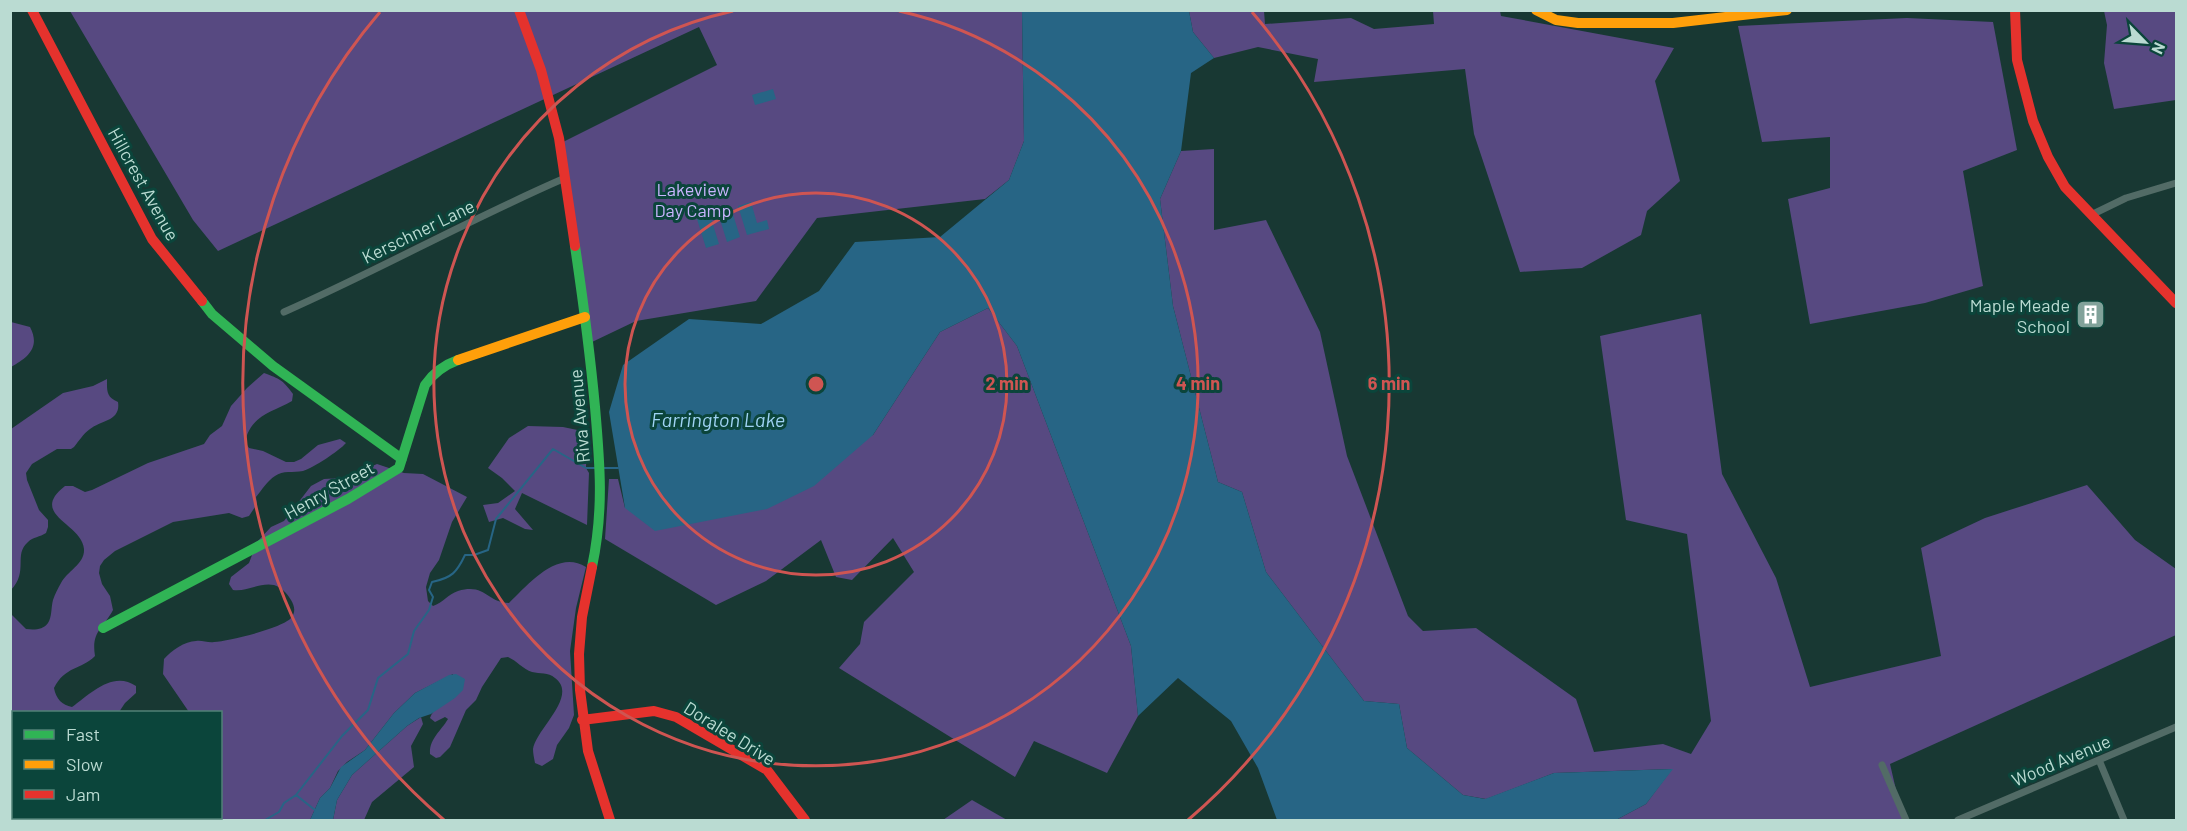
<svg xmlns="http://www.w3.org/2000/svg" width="2187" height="831" font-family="Barlow,sans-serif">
	<rect width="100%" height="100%" fill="#183833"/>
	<path fill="#574981" d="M70,11H1022L1024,141L1009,180L985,199L817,218L756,301L636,321L592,342L561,143L717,65L699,27L218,251L193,220Z
		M1189,11H1264L1265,24L1351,18L1374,29L1434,24L1433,11H1500L1501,16L1674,48L1655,81L1680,181L1647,211L1641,235L1582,268L1520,272L1474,134L1465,69L1314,82L1318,59L1258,47L1214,58L1193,32Z
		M2104,11H2176V100L2114,109L2104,63L2107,25Z
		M1907,18L1993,22L2017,150L1963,171L1983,286L1925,303L1810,324L1788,199L1830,188V137L1762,142L1738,26Z
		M1214,149V230L1266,220L1320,332L1347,456L1408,616L1423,631L1476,628L1576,699L1594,752L1663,744L1691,754L1711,721L1687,534L1626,520L1600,336L1701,314L1722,474L1776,578L1810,687L1941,656L1921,548L1985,518L2087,485L2135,540L2176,569V635L1890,764L1903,820H1616L1646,804L1672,769L1554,773L1486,799L1463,795L1407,748L1399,704L1364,701L1266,572L1242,492L1218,482L1173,306L1160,199L1181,151Z
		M988,308L1017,346L1131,646L1138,716L1107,773L1034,741L1015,777L839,668L860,644L864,622L914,572L893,538L852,580L836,577L821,540L766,581L716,605L605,539L609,479H618L625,508L873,435L940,332Z
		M11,322L30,327C41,348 27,358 11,367Z
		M264,373C280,379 283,380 293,394L292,401C271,413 251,415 245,442L249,448L263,451L286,462H294L301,459L318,445L340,439L346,443C339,451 313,468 303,471C293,473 283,470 275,476C267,481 262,490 256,497L257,504L249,516L242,518L229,513L173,522L115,551L104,560L100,566L99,573L102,584L110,596L113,610C103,629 91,631 95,656C81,670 65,666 54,688C56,699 62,705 72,707C90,694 113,670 136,686V693L125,703L119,712H14V818H220V712H189L163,674L164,659C171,651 185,641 196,641C202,640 208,643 214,642C229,641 284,628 292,617C296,611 294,605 291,600C287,593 281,587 274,585C260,582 247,592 233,590L229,584L231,577L249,563L257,542L271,527L284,521L311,486L324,479L360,477L370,467L377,464L404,473L423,474L467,497L452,522L439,560L430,573L426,587L428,601L433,606C443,603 448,594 458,591C486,583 487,603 509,603C528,585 557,549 586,567L576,608L570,651L574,715L569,728L557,745L553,759L542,766L535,763C534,758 533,753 533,749C536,729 579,696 555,678C548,672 540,674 532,672C523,669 517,661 508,657L501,658L482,687L476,700L466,710L450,747L440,757L436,758L430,754C429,739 441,731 448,719L445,717L435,722L430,718C433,708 446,702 454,698L453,674L415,693L394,713L365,750L347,762L338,771L330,788L320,798L310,820H11L10,613L26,629C34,630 43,630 48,623C52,617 51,607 53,600C55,594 58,588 61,583C67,571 85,564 84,549C82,523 28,515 65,486H73L85,492L92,490L148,463L204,444L210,435L222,426L231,406L247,388Z
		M107,379C107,391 106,397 118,402C121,421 101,420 90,429C83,434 79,441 74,447L71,449H57L32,464L26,473L27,480L39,510L48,520V527L46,533C40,537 33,537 28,542C13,555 29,571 11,590V429L63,393L93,386Z
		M528,426L563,427L587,432L586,468L589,473L587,525L522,493L515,509L533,530L525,529L503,518L489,522L483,505L498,503L515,491L502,478L488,468L509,438Z
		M421,717L423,724L411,746L414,767L372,802L364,820H333L337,800L352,775L407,726Z
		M972,800L1007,820H943Z"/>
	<path fill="#276585" d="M1022,11H1189L1193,32L1214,58L1191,73L1181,151L1160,199L1173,306L1218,482L1242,492L1266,572L1364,701L1399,704L1407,748L1463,795L1485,799L1554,773L1673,769L1646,804L1616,820H1277L1258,768L1231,721L1178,678L1138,716L1131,646L1017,346L988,308L940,332L873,435L814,486L767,509L655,531L625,508L609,412L623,365L689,319L761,324L819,291L855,242L940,237L1009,180L1024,141Z
		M773,89L776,99L755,105L752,95Z
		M751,202L757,223L767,220L769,229L747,235L738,206Z
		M731,208L740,237L727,242L718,213Z
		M710,215L719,244L706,248L697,219Z
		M456,674L465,679L463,690L455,698L431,714L419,718L407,726L352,775L337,800L333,820H310L320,798L330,788L341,767L365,750L394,713L415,693L449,675Z"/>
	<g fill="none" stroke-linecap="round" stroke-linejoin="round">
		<path stroke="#276585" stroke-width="2" d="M603,468H618
			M296,795L315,810
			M265,820L279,812L284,803L296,795L342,736L368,710L378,678L408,654L414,631L429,610L433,597L429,590L432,582C452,578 457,572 465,555H474L488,550L496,519L553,449L586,468H597"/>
		<path stroke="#526b66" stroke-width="7" d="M2091,215L2126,198L2176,183
			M284,312C379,270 470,219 565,178
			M2099,760L2124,820
			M1882,765L1906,820
			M1958,820L2176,727"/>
		<path stroke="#30b455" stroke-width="10" d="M575,246C583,300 590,353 595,407C600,464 604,510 592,567
			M202,301L212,314L273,366L402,459
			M103,628L348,499L399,468L425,385C434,372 444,365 458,360"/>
		<path stroke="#ff9f0a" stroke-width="10" d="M1536,10L1556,20L1578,23H1673L1787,10
			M458,360L585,317"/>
		<path stroke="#e5322d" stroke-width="10" d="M32,10L152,239L202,301
			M519,10L541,70L559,138L575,246
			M2015,10L2017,60L2033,121L2048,157L2065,187L2176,303
			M592,567L582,617L579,654L580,690L588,751L610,820
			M582,720L654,711L676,717L767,770L805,820"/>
	</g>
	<g fill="none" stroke="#cf5552" stroke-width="3">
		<circle cx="816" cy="384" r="191"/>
		<path d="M899 11A382 382 0 1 1 733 11"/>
		<path d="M444 820A573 573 0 0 1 380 12M1252 12A573 573 0 0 1 1188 820"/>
	</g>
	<defs>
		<symbol id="building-square" viewBox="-11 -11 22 22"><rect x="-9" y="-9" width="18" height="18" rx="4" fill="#81a29a" stroke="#0b453b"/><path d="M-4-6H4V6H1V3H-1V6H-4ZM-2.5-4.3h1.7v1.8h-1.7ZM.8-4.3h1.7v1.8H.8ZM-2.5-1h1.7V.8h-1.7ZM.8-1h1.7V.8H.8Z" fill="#fff"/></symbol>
	</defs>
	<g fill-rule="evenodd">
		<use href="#building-square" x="2074" y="298" width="33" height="33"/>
	</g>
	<g text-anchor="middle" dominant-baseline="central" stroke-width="6" stroke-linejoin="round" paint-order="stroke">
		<g font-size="18" fill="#badbd2" stroke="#0b453b">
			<text transform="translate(144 184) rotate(61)">Hillcrest Avenue</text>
			<text transform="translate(418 231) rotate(-26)">Kerschner Lane</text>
			<text transform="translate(579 416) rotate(-95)">Riva Avenue</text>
			<text transform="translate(329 490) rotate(-29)">Henry Street</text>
			<text transform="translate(730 733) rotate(32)">Doralee Drive</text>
			<text transform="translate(2061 760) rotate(-23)">Wood Avenue</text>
		</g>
		<g font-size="18" fill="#c9b4fe" stroke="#0b453b">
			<text x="693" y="189">Lakeview<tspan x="693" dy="21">Day Camp</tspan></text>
		</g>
		<g font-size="18" fill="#badbd2" stroke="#0b453b" text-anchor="end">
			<text x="2070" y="305">Maple Meade<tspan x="2070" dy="21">School</tspan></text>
		</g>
		<g font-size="20" font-style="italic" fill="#a0d3f4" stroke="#0b453b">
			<text x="718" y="419">Farrington Lake</text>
		</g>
	</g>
	<circle cx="816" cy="384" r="9" fill="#cf5552" stroke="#0b453b" stroke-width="3"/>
	<g font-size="18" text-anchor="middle" font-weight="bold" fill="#cf5552" stroke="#0b453b" stroke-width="6" stroke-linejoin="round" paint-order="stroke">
		<text x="1007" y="390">2 min</text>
		<text x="1198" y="390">4 min</text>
		<text x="1389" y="390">6 min</text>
	</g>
	<rect width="2187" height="831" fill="none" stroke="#badbd2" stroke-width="24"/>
	<rect x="12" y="711" width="210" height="108" fill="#0b453b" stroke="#518177" stroke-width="1.5"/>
	<rect x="24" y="730" width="30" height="9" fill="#30b455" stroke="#518177" stroke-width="1.5"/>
	<text x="66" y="741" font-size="18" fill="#badbd2">Fast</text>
	<rect x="24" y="760" width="30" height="9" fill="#ff9f0a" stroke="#518177" stroke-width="1.5"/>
	<text x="66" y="771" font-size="18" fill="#badbd2">Slow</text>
	<rect x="24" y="790" width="30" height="9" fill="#e5322d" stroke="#518177" stroke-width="1.5"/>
	<text x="66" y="801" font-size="18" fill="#badbd2">Jam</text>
	<g transform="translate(2145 42) rotate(115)" stroke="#0b453b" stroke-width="4.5" paint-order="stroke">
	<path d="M0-4.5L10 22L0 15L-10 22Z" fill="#badbd2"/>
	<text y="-9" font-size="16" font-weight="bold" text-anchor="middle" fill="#badbd2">N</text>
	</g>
</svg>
